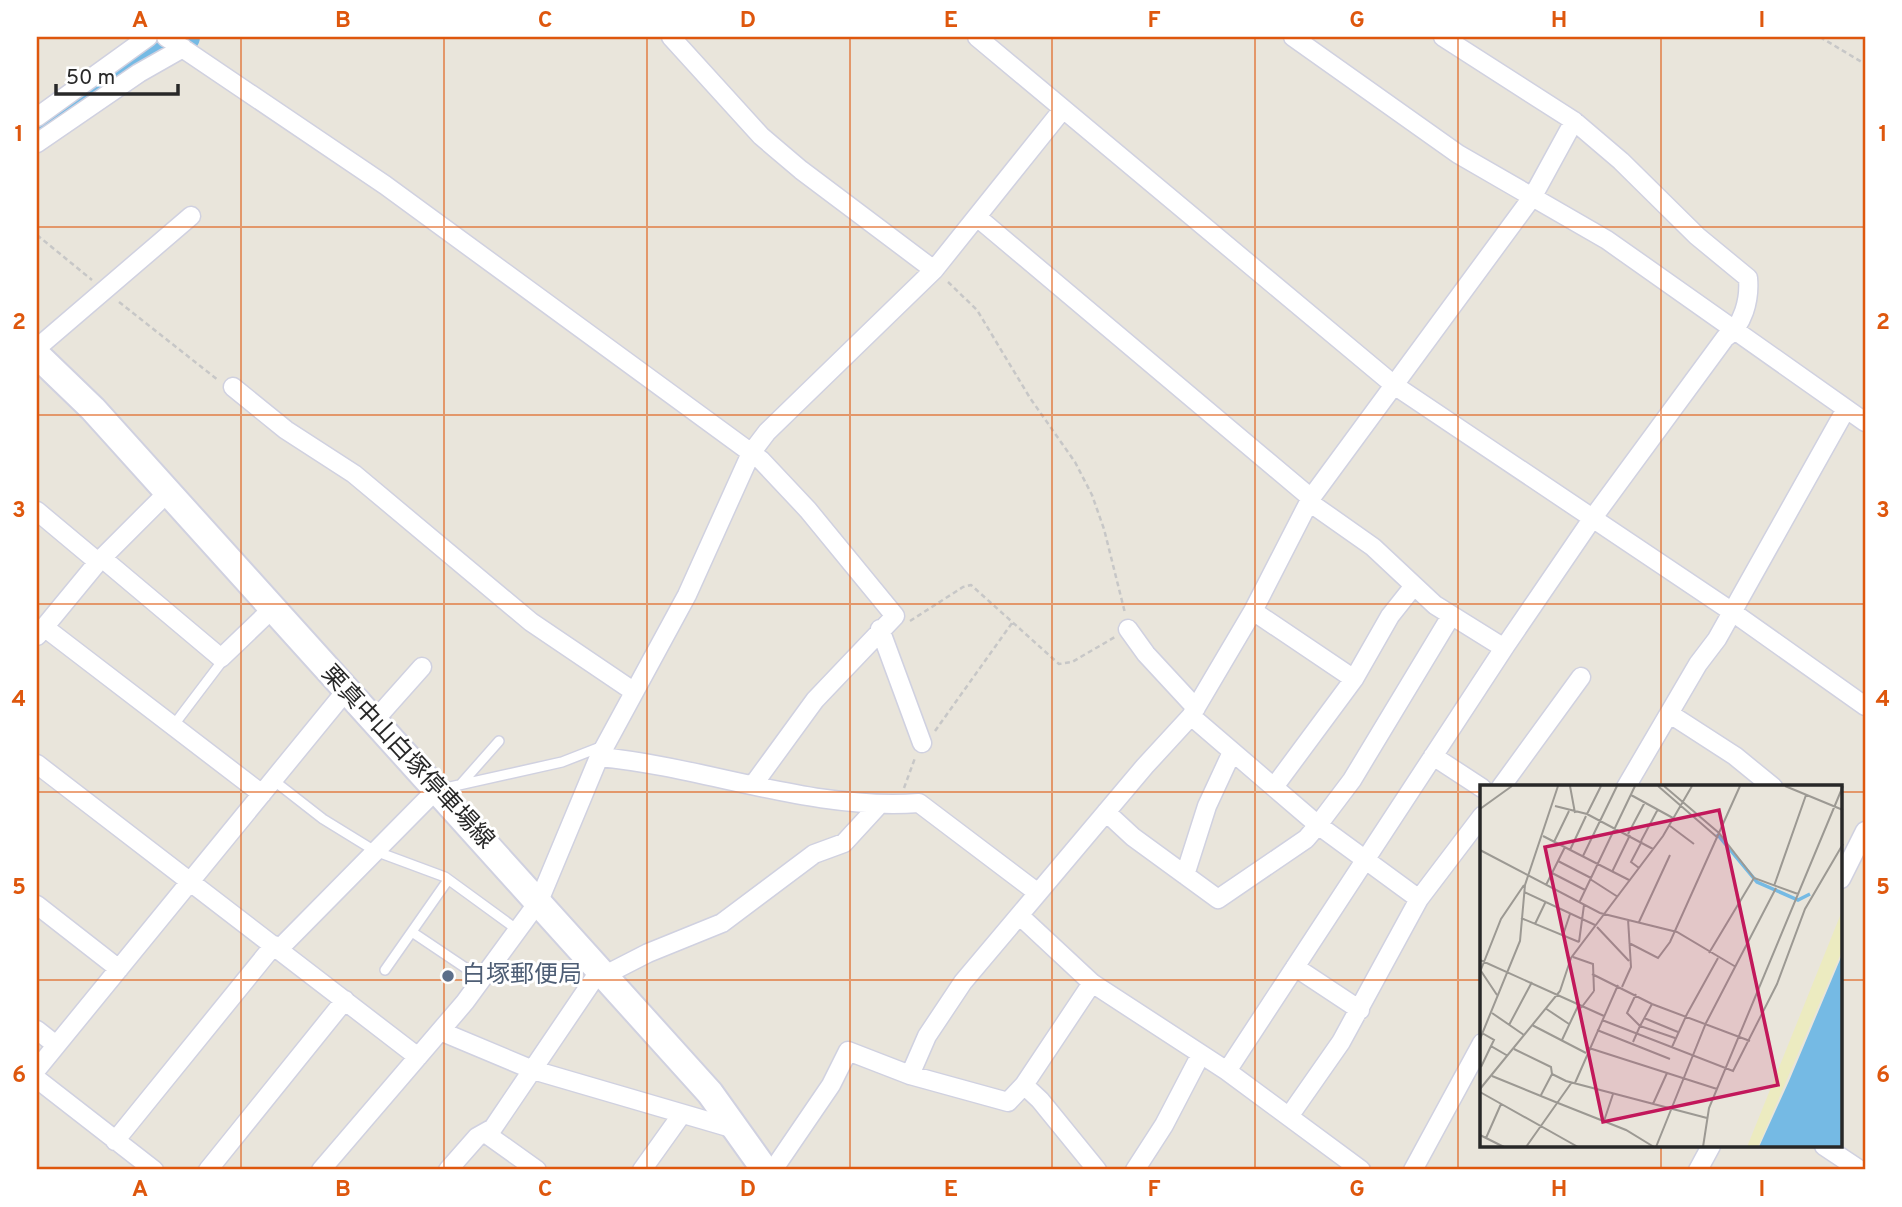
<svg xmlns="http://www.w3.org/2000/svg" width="1902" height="1207" font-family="Overpass,'Noto Sans JP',sans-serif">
	<rect width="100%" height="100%" fill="#e9e5db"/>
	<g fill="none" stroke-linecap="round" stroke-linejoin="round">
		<path stroke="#75bae4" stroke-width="30" d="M37,131L150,51L185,37"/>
		<defs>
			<path id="lane" d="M173,726L220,664L221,658
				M273,780L323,819L375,851L445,877L519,931
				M461,784L499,741
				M441,789L562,762L603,746
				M412,932L482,979
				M385,970L448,880"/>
			<path id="street" d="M166,37L385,185L761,460L808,510L895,616L815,700L753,785
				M671,37L761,136L801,170L934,270
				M977,37L1394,385L1731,611L1865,706
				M1293,37L1458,154L1607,240L1865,422
				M37,117L148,37
				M37,143L139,73L183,48
				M977,217L1311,498
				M37,348L191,216
				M233,387L286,430L354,474L531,622L633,691
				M1309,502L1373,547L1435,605L1504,648
				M37,511L98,562
				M102,558L221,658L271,610
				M1253,611L1354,679
				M44,627L262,794
				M880,629L922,743
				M1128,629L1146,654L1196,708
				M37,636L98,562L166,494
				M1670,714L1735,756L1773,787
				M1191,716L1318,825L1352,780L1451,616
				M373,722L422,667
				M1433,756L1482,788
				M599,757C706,767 811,811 919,803L1038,893
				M37,764L418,1057
				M1274,787L1354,679L1390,616L1413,587
				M1501,787L1581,677
				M1626,787L1698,664L1717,639L1846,409
				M1106,812L1133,837L1218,899L1306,839L1318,825L1419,899
				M1185,875L1207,806L1232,752
				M1841,879L1865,831
				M37,905L119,969
				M1020,916L1092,983L1227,1071L1361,1170
				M279,949L436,790
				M1295,967L1360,1010
				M605,975L648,953L722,923L814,854L844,843L878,806
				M37,1030L56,1045
				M440,1031L533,1070L735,1129
				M37,1069L345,692
				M1227,1071L1506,645L1592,519L1725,338C1743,326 1750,300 1748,278L1697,236L1621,161L1574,121L1443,37
				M910,1075L927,1036L963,982L1145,766L1191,716L1253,611L1311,498L1533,196L1574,121
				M37,1079L154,1170
				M1024,1085L1040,1100L1097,1170
				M1290,1115L1341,1042L1419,899L1482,816
				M485,1133L537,1170
				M115,1141L274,945
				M1824,1146L1860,1170
				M208,1170L345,1000
				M321,1170L465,1002L539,901L599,757L687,595L751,453L767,432L934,270L1063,109
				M448,1170L477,1137L493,1128L600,970
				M642,1170L682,1114
				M773,1170L831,1085L848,1051L910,1075L1008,1102L1024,1085L1092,983
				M1135,1170L1164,1125L1201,1054
				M1413,1170L1482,1043
				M1698,1170L1711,1146"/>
			<path id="secondary" d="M37,355L93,409L710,1093L765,1170"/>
		</defs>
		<use href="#lane" stroke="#d0d1e0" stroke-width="12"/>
		<use href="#street" stroke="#d0d1e0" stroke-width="21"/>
		<use href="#secondary" stroke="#d0d1e0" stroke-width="30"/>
		<path stroke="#c7c7c7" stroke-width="2.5" stroke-dasharray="5 3.5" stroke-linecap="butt" d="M1820,37L1865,64
			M37,235L92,280
			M948,282L977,310L1030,398L1075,462L1092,495L1104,529L1125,613
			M119,302L218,380
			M910,621L963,587L971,585L1059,664L1072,662L1115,637
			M935,731L1012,623
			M904,788L915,758"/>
		<use href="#lane" stroke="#fff" stroke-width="9"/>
		<use href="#street" stroke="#fff" stroke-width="18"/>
		<use href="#secondary" stroke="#fff" stroke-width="26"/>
	</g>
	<path fill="none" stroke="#de570d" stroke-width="2" stroke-opacity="0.55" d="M241,37V1170M444,37V1170M647,37V1170M850,37V1170M1052,37V1170M1255,37V1170M1458,37V1170M1661,37V787M37,227H1865M37,415H1865M37,604H1865M37,792H1482M1841,792H1865M37,980H1482M1841,980H1865M1661,1146V1170"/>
	<circle fill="#5c6f8a" stroke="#fff" stroke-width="2.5" cx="448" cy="976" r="7"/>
	<g text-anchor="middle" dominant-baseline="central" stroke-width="6" stroke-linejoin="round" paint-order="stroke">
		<g font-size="24" fill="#282828" stroke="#fff">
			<text transform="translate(407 758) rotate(47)">栗真中山白塚停車場線</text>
		</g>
		<g font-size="24" fill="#4e5e75" stroke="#fff" text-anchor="start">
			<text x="462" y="976">白塚郵便局</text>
		</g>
	</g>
	<g transform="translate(1480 785)">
		<rect width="362" height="362" fill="#e9e5db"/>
		<path d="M362,126V166L278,362H267Z" fill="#ecebc0"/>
		<path d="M362,170V362H279L309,296Z" fill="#75bae4"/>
		<path fill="none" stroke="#75bae4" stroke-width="3.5" d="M237,49L277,97L318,115L330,109"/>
		<path fill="none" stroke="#9c9993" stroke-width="2" d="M90,1L95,28M178,1L238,53M184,1L239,48L274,93L318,109M305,1L363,25M151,10L193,33M75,21L107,29L173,64M0,24L32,1M107,29L121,1M190,41L214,59M148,49L165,17M63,51L149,95M161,56L178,24M74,57L89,26M0,65L120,128L197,147L256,182M90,65L106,31M103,71L137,1M78,76L111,93M159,83L151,77L162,56M132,87L150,50M72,88L105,105M110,94L138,112M66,100L85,62M294,101L326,10M44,107L115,140M99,118L155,1M41,133L99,157M159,137L190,70M55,139L66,116M117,142L149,176M83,150L90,129M99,157L104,120M149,158L178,173L190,157L260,1M229,168L274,93M93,172L113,179L114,206M0,175L124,231M1,186L17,210M0,187L21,134L44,100M112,189L172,219L270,256M142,202L151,182L148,134M172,219L160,241L195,253M65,223L89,239M101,223L114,206M12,228L44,250M207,229L238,173M164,233L198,247M122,235L253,286L297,199L325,124L363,59M29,240L52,197M52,240L106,268M117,245L190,274M2,248L14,255L11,261L28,271M0,254L40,156L45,100L78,1M82,255L98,221M153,257L160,241L147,228L156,209M192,262L207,229M109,263L237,304M34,264L71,282L72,289L86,296L227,333M1,282L11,261M12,291L78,318M95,298L138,200M0,304L80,206L91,173L183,51L212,1M0,307L98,362M61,310L72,289M78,318L146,345L174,362M173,319L187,288M124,336L133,309M0,350L24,362M6,353L21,319M46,362L92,297M176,362L226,238L296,103M223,362L229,323L363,1"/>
		<path fill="#c2185b" fill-opacity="0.15" stroke="#c2185b" stroke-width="3.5" d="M239,25L298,300L123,337L65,62Z"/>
		<rect width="362" height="362" fill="none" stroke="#282828" stroke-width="3.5"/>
	</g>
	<rect width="1902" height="1207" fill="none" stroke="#ffffff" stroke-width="77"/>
	<path d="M56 84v10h122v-10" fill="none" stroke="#282828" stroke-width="3.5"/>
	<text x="66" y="84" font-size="21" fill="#282828" stroke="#ffffff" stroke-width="5" paint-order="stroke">50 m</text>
	<rect x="38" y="38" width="1826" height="1130" fill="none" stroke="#de570d" stroke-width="2.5"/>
	<g font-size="23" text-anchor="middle" font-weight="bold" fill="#de570d">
		<text x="140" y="27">A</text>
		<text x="343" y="27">B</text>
		<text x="545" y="27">C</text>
		<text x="748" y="27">D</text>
		<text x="951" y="27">E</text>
		<text x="1154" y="27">F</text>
		<text x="1357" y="27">G</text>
		<text x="1559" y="27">H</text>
		<text x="1762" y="27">I</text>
		<text x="19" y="141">1</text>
		<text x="1883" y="141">1</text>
		<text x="19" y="329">2</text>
		<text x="1883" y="329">2</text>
		<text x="19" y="517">3</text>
		<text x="1883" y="517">3</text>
		<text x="19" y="706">4</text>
		<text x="1883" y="706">4</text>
		<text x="19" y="894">5</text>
		<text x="1883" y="894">5</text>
		<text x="19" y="1082">6</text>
		<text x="1883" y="1082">6</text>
		<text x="140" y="1196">A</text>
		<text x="343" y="1196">B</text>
		<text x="545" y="1196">C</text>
		<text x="748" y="1196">D</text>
		<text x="951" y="1196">E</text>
		<text x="1154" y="1196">F</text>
		<text x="1357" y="1196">G</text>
		<text x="1559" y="1196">H</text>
		<text x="1762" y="1196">I</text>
	</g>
</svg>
